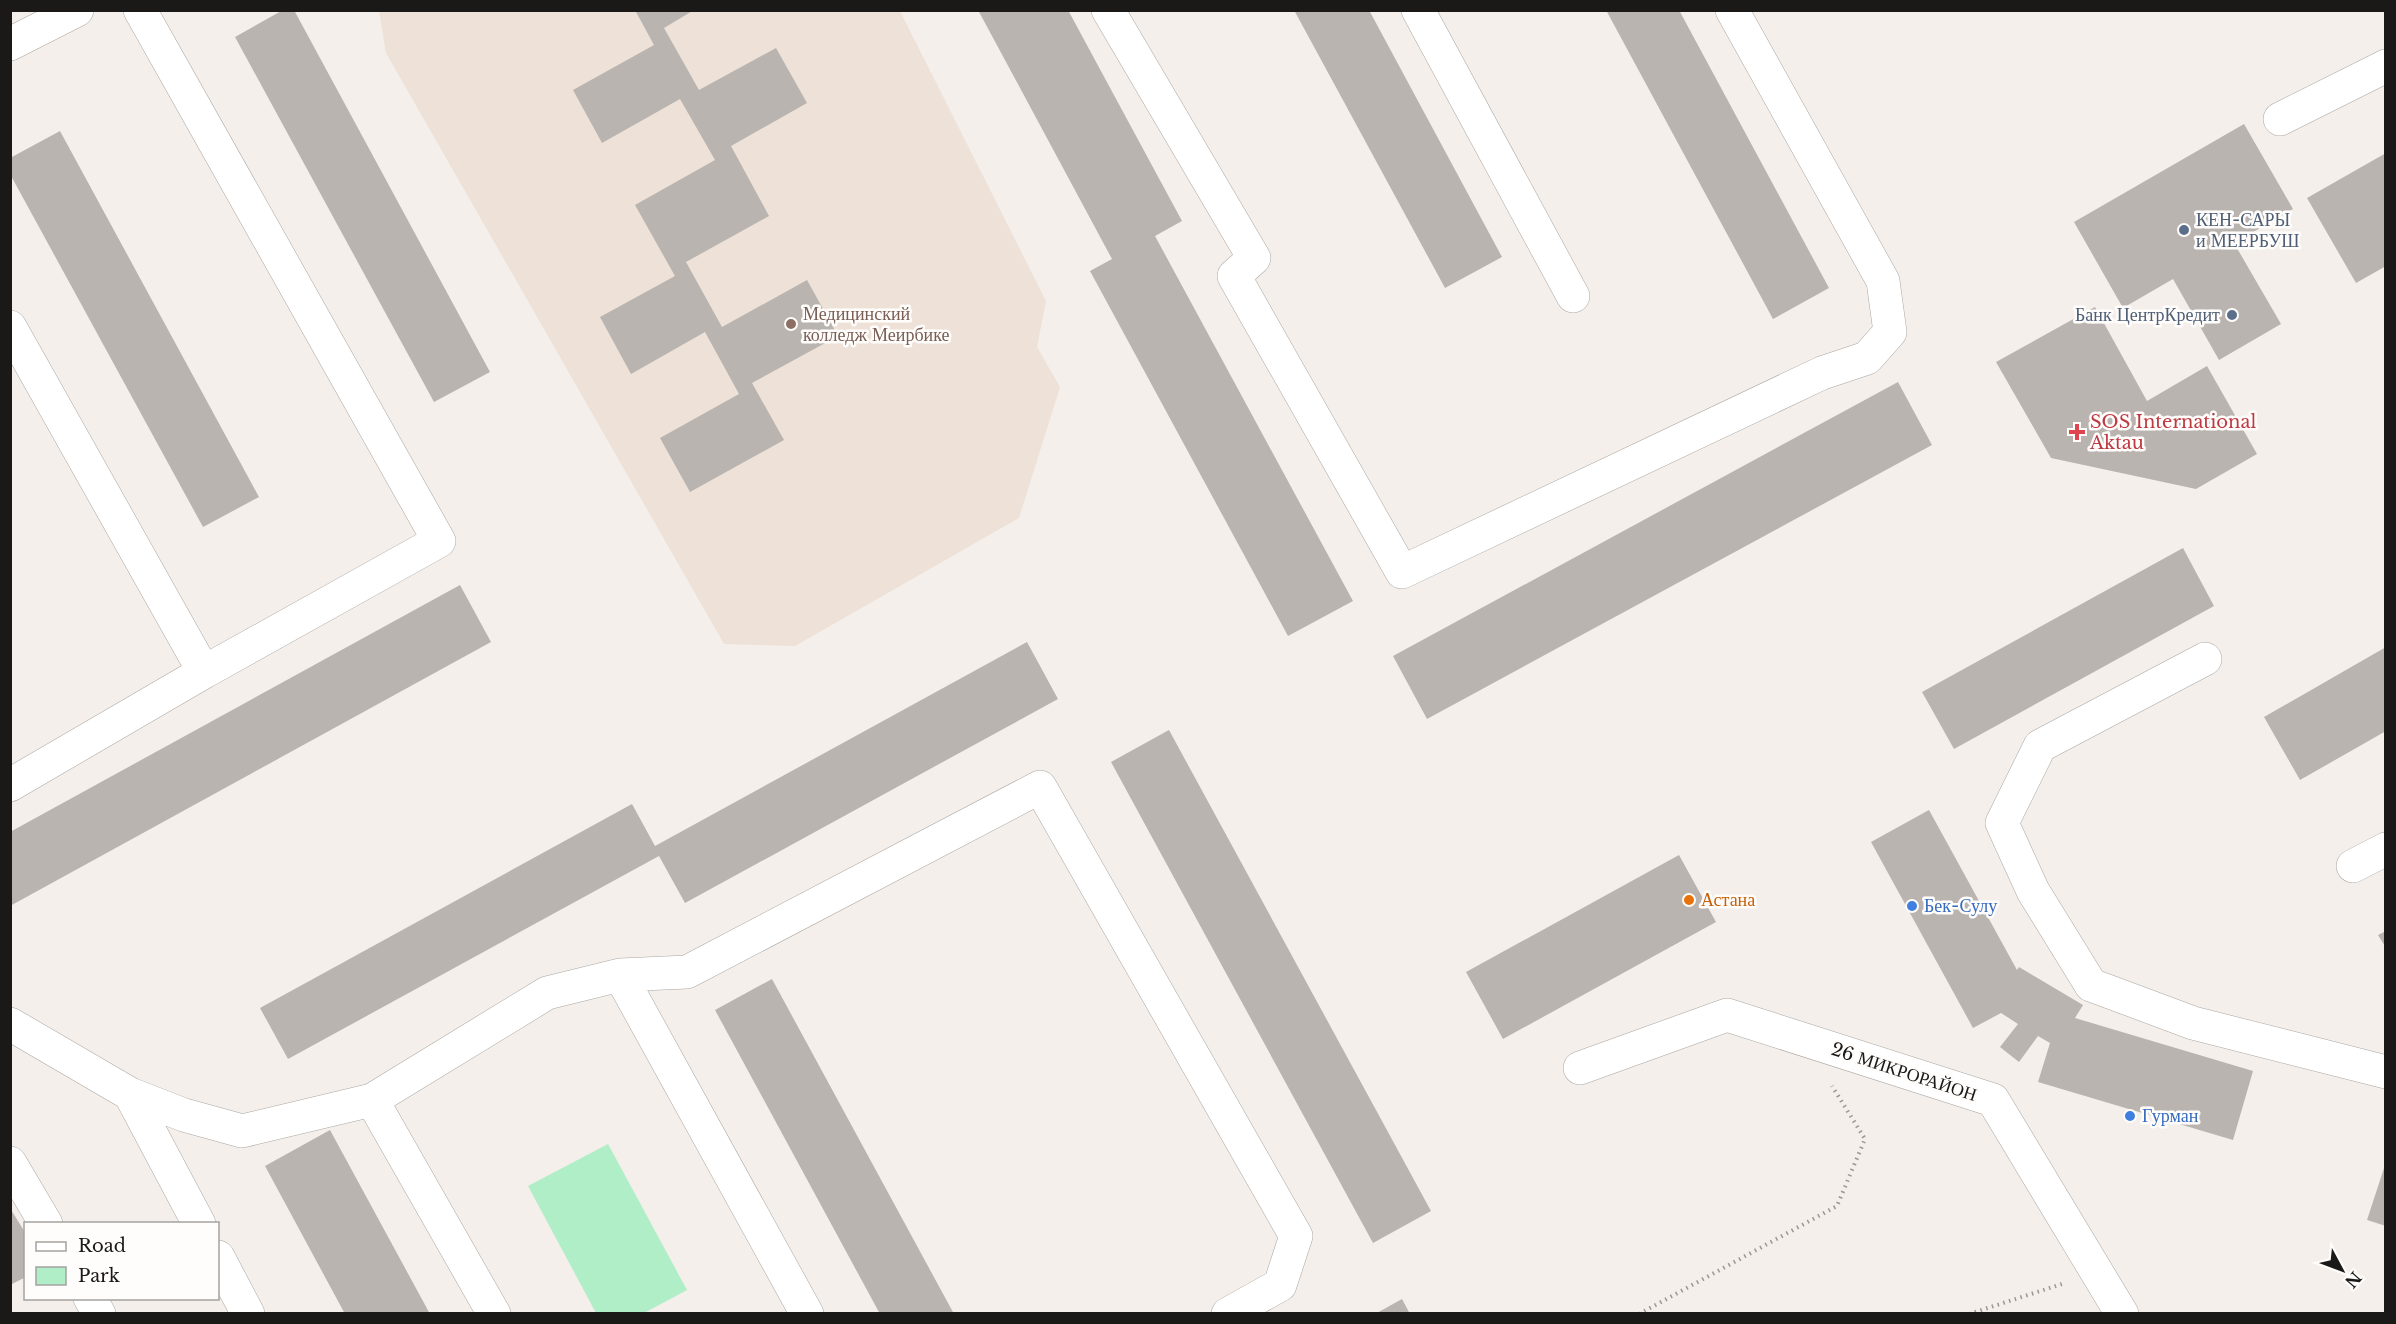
<svg xmlns="http://www.w3.org/2000/svg" width="2396" height="1324" font-family="'Libre Baskerville',serif">
	<rect width="100%" height="100%" fill="#f4efea"/>
	<path fill="#ede1d8" d="M379,11H900L1046,301L1037,347L1060,387L1019,518L795,646L724,644L386,53Z"/>
	<path fill="#afeec7" d="M608,1144L687,1290L644,1313H596L528,1186Z"/>
	<path fill="#b9b4af" d="M283,10H294L490,372L434,402L235,37Z
		M635,10H694L664,28L699,90L776,48L807,103L731,146L769,216L686,262L722,327L807,280L838,336L752,383L784,440L690,492L660,438L739,394L705,332L631,374L600,317L675,276L635,205L715,160L680,99L602,143L573,90L654,45Z
		M978,10H1068L1182,221L1155,236L1353,601L1288,636L1090,271L1112,259Z
		M1294,10H1369L1502,257L1445,288Z
		M1606,10H1679L1829,288L1773,319Z
		M2244,124L2293,209L2234,243L2281,324L2219,360L2173,279L2123,308L2074,222Z
		M60,131L259,497L203,527L10,174V158Z
		M2386,153V266L2356,283L2307,198Z
		M2095,307L2147,401L2207,366L2257,454L2196,489L2051,458L1996,362Z
		M1898,382L1932,445L1427,719L1393,656Z
		M2183,548L2214,606L1954,749L1922,692Z
		M460,585L491,642L10,906V832Z
		M1027,642L1058,699L685,903L659,856L288,1059L260,1008L632,804L655,846Z
		M2386,647V731L2300,780L2264,717Z
		M1169,730L1431,1211L1373,1243L1111,762Z
		M1929,810L2017,970L2019,967L2083,1005L2075,1018L2253,1071L2233,1140L2038,1082L2050,1043L2038,1036L2019,1062L2000,1047L2018,1024L2001,1013L1973,1028L1871,842Z
		M1679,855L1716,922L1503,1039L1466,972Z
		M2386,931V948L2378,935Z
		M772,979L954,1314H880L715,1010Z
		M330,1130L430,1314H345L265,1166Z
		M2385,1165H2386V1226L2367,1220Z
		M10,1208L26,1234V1277L10,1285Z
		M1402,1299L1410,1314H1375Z"/>
	<g fill="none" stroke-linecap="round" stroke-linejoin="round">
		<defs>
			<path id="minor" d="M140,10L439,541L204,672
				M1108,10L1254,258L1234,276L1402,572L1822,373L1867,358L1890,332L1883,281L1732,10
				M1418,10L1573,296
				M10,44L77,10
				M2280,119L2386,66
				M10,327L204,672L10,785
				M2205,659L2040,746L2002,823L2033,891L2091,985L2193,1023L2386,1072
				M2353,866L2386,849
				M620,975L807,1314
				M10,1024L130,1094L184,1115L242,1131L372,1100L547,993L620,975L687,972L1040,787L1296,1236L1280,1285L1228,1314
				M1580,1068L1727,1015L1993,1100L2122,1314
				M130,1094L199,1224
				M372,1100L494,1314
				M10,1163L46,1224
				M218,1257L248,1314
				M90,1298L99,1314"/>
		</defs>
		<use href="#minor" stroke="#aca7a3" stroke-width="34"/>
		<path stroke="#9b9793" stroke-width="4" stroke-dasharray="1.5 4.5" stroke-linecap="butt" d="M1639,1314L1837,1206L1865,1139L1832,1086
			M1969,1314L2062,1284"/>
		<use href="#minor" stroke="#fff" stroke-width="33"/>
	</g>
	<g fill="#5c6f8a" stroke="#fffdfb" stroke-width="2">
		<circle cx="2184" cy="230" r="6"/>
		<circle cx="2232" cy="315" r="6"/>
	</g>
	<circle fill="#8d6e63" stroke="#fffdfb" stroke-width="2" cx="791" cy="324" r="6"/>
	<path fill="#e0444e" stroke="#fffdfb" stroke-width="2" d="M2074 423h6v6h6v6h-6v6h-6v-6h-6v-6h6z"/>
	<circle fill="#e8710a" stroke="#fffdfb" stroke-width="2" cx="1689" cy="900" r="6"/>
	<g fill="#3f7fe0" stroke="#fffdfb" stroke-width="2">
		<circle cx="1912" cy="906" r="6"/>
		<circle cx="2130" cy="1116" r="6"/>
	</g>
	<g text-anchor="middle" dominant-baseline="central" stroke-width="5" stroke-linejoin="round" paint-order="stroke">
		<g font-size="18" fill="#4e5e75" stroke="#fffdfb" text-anchor="start">
			<text x="2196" y="220">КЕН-САРЫ<tspan x="2196" dy="21">и МЕЕРБУШ</tspan></text>
			<text x="2220" y="315" text-anchor="end">Банк ЦентрКредит</text>
		</g>
		<g font-size="18" fill="#785e54" stroke="#fffdfb" text-anchor="start">
			<text x="803" y="314">Медицинский<tspan x="803" dy="21">колледж Меирбике</tspan></text>
		</g>
		<g font-size="18" fill="#be3a42" stroke="#fffdfb" text-anchor="start">
			<text x="2090" y="422">SOS International<tspan x="2090" dy="21">Aktau</tspan></text>
		</g>
		<g font-size="18" fill="#c56008" stroke="#fffdfb" text-anchor="start">
			<text x="1701" y="900">Астана</text>
		</g>
		<g font-size="18" fill="#366cbe" stroke="#fffdfb" text-anchor="start">
			<text x="1924" y="906">Бек-Сулу</text>
			<text x="2142" y="1116">Гурман</text>
		</g>
		<g font-size="18" fill="#1b1917" stroke="#fffdfb">
			<text transform="translate(1904 1072) rotate(18)">26 МИКРОРАЙОН</text>
		</g>
	</g>
	<rect width="2396" height="1324" fill="none" stroke="#1b1917" stroke-width="24"/>
	<rect x="24" y="1222" width="195" height="78" fill="#fffdfb" stroke="#a4a2a0" stroke-width="1.5"/>
	<rect x="36" y="1242" width="30" height="9" fill="#ffffff" stroke="#a4a2a0" stroke-width="1.5"/>
	<text x="78" y="1252" font-size="18" fill="#1b1917">Road</text>
	<rect x="36" y="1267" width="30" height="18" fill="#afeec7" stroke="#a4a2a0" stroke-width="1.5"/>
	<text x="78" y="1282" font-size="18" fill="#1b1917">Park</text>
	<g transform="translate(2342 1270) rotate(131)" stroke="#fffdfb" stroke-width="4.5" paint-order="stroke">
	<path d="M0-4.5L10 22L0 15L-10 22Z" fill="#1b1917"/>
	<text y="-9" font-size="16" font-weight="bold" text-anchor="middle" fill="#1b1917">N</text>
	</g>
</svg>
